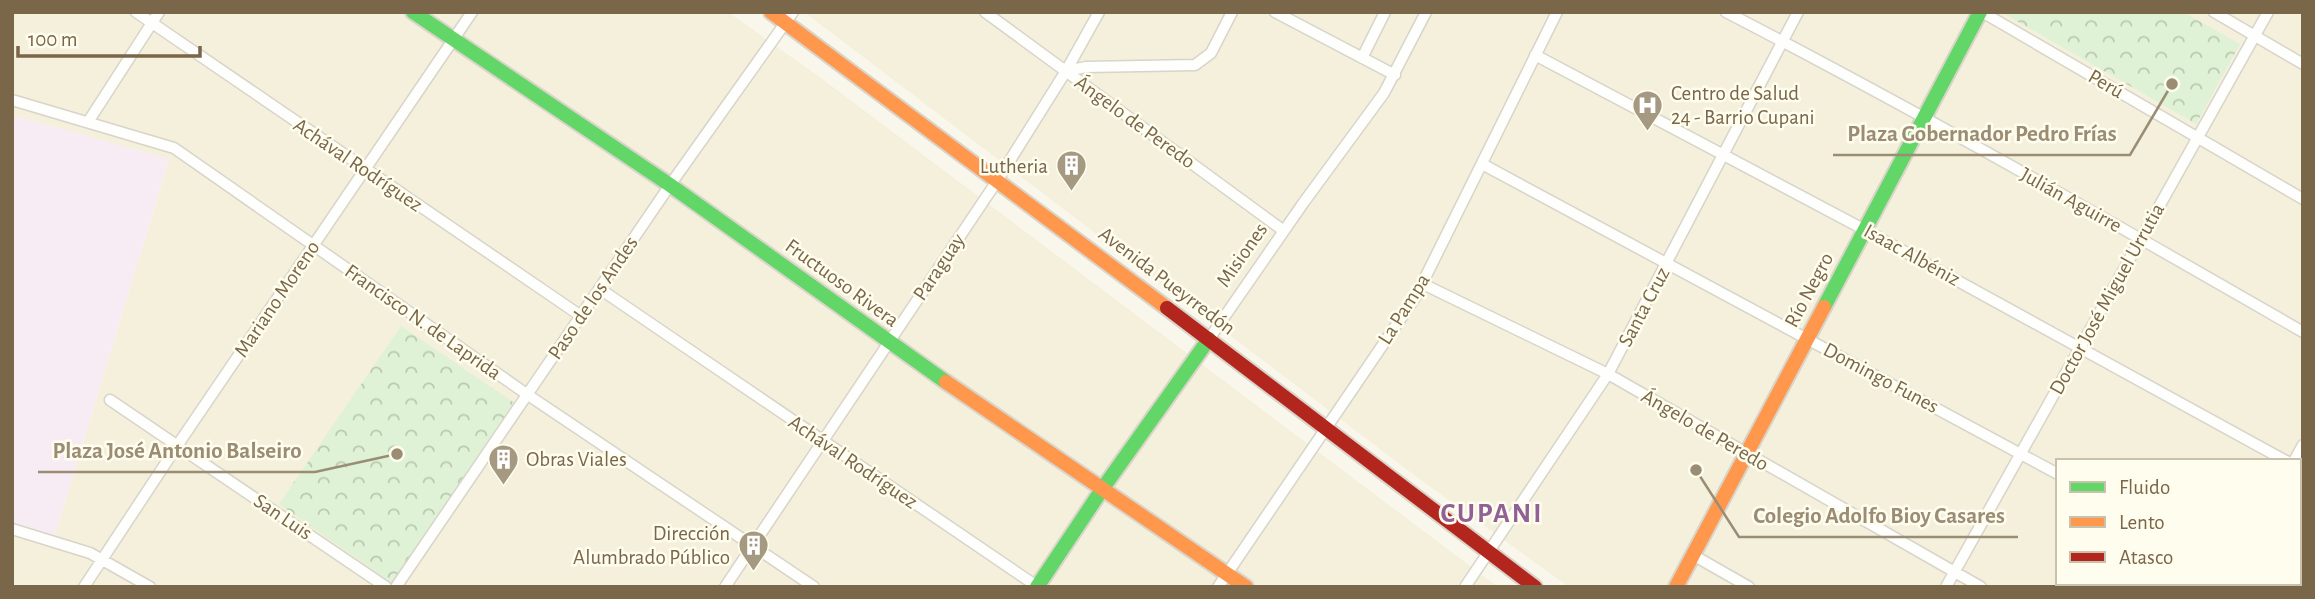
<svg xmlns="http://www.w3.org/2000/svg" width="2315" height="599" font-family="'Alegreya Sans',sans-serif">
	<defs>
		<pattern id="forest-crowns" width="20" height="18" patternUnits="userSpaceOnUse" patternTransform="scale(1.75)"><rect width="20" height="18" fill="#dff2d5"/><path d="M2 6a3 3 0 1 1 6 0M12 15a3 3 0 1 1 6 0" fill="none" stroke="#bac8af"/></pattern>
	</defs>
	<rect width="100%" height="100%" fill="#f9f7ec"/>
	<path fill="#f4f0dc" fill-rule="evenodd" d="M12,12H728L825,81L1498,587H12V522L55,535L169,160L12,115Z
		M804,12H2303V587H1569L1414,475ZM2058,461H2299V583H2058Z"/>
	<path fill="#f8ecf4" d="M12,115L169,159L55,535L12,522Z"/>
	<path fill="url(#forest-crowns)" d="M2001,12H2183L2240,44L2196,124Z
		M401,326L516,404L393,584L279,504Z"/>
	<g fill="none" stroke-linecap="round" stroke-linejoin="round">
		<defs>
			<path id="street" d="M136,12L581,316
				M985,12L1284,231
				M1275,12L1395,75
				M1726,12C1921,113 2112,222 2303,332
				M1982,12L2303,199
				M2214,12L2303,64
				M1535,55L1865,230L2286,461
				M1362,58L1385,12
				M1066,71L1086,67L1195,65L1211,53L1232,12
				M12,100L174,148L528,395L814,587
				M88,122L159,12
				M1482,164L2058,474
				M1423,284L1608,374L1981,587
				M600,289L1038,587
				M1209,339L1304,202L1384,93L1426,12
				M110,400L386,587
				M2294,461L2303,445
				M12,529L90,553L150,587
				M2299,550L2303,552
				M1693,555L1749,587
				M84,587L181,440L472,12
				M396,587L670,185L793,12
				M725,587L997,181L1066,71L1099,12
				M1218,587L1416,296L1557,12
				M1465,587L1608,374L1798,12
				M1946,587L2268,12
				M2221,587L2223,583"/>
			<path id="fast" d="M413,12L670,185L946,382
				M1824,307L1980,12
				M1037,587L1103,488L1209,339"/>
			<path id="slow" d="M771,12L1167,308
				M946,382L1246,587
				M1676,587L1824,307"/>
			<path id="jam" d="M1167,308L1535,587"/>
		</defs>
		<use href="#street" stroke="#d8d4ca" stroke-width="13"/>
		<use href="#fast" stroke="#d9d4c9" stroke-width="18"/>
		<use href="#slow" stroke="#d9d4c9" stroke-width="18"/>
		<use href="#jam" stroke="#d9d4c9" stroke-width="18"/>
		<use href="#street" stroke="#fefefc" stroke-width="10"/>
		<use href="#fast" stroke="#63d668" stroke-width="14"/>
		<use href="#slow" stroke="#ff974d" stroke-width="14"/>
		<use href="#jam" stroke="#b3261e" stroke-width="14"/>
	</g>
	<defs>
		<symbol id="hospital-pin" viewBox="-11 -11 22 30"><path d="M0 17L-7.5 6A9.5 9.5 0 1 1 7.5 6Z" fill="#a69982" stroke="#fffdee"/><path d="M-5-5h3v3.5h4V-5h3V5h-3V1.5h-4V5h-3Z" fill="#fff"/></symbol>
		<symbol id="building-pin" viewBox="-11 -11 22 30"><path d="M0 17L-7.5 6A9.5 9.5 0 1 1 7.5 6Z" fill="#a69982" stroke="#fffdee"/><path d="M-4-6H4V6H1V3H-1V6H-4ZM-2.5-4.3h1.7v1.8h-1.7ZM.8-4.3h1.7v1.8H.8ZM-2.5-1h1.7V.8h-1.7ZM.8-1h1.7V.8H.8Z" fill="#fff"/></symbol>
	</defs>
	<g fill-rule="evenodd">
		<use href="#hospital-pin" x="1630" y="88" width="35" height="47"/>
		<use href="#building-pin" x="1054" y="148" width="35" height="47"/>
		<use href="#building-pin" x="486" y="442" width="35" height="47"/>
		<use href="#building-pin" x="736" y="528" width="35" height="47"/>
	</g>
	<g text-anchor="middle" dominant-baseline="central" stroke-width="5" stroke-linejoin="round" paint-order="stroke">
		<g font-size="21" fill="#7a6649" stroke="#fffdee">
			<text transform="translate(2106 84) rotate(30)">Perú</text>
			<text transform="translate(1135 122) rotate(36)">Ángelo de Peredo</text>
			<text transform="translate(358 165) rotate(34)">Achával Rodríguez</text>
			<text transform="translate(2071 200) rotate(29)">Julián Aguirre</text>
			<text transform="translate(1242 255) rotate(-55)">Misiones</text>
			<text transform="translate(1912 255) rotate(29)">Isaac Albéniz</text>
			<text transform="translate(939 267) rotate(-56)">Paraguay</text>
			<text transform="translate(1167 281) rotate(37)">Avenida Pueyrredón</text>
			<text transform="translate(842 283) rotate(36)">Fructuoso Rivera</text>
			<text transform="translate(1809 290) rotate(-62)">Río Negro</text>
			<text transform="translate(593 298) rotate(-56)">Paso de los Andes</text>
			<text transform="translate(277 299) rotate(-56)">Mariano Moreno</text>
			<text transform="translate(2107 299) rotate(-61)">Doctor José Miguel Urrutia</text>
			<text transform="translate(1644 307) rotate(-62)">Santa Cruz</text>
			<text transform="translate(1404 309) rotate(-58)">La Pampa</text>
			<text transform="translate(423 322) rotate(35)">Francisco N. de Laprida</text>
			<text transform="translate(1881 378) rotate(28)">Domingo Funes</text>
			<text transform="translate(1705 430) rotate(30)">Ángelo de Peredo</text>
			<text transform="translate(853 462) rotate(34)">Achával Rodríguez</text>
			<text transform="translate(283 517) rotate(34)">San Luis</text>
		</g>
		<g font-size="21" fill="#7a6649" stroke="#fffdee" text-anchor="start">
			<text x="1671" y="93">Centro de Salud<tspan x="1671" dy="24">24 - Barrio Cupani</tspan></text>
			<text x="1048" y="166" text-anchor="end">Lutheria</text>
			<text x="526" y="459">Obras Viales</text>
			<text x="730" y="533" text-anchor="end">Dirección<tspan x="730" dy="24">Alumbrado Público</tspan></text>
		</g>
		<g font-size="28" font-weight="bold" letter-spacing="2" fill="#916096" stroke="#fffdee">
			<text x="1492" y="514">CUPANI</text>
		</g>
	</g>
	<path fill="none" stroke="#9b8c74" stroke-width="2.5" d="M2172 84L2130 155H1833M397 454L315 472H38M1696 470L1739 537H2018"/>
	<g fill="#9b8c74" stroke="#fffdee" stroke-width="2.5">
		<circle cx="2172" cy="84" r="7"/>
		<circle cx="397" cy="454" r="7"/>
		<circle cx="1696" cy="470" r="7"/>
	</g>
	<g font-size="23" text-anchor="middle" font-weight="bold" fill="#9b8c74" stroke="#fffdee" stroke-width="5" stroke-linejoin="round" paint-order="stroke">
		<text x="1982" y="141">Plaza Gobernador Pedro Frías</text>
		<text x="177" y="458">Plaza José Antonio Balseiro</text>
		<text x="1879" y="523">Colegio Adolfo Bioy Casares</text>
	</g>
	<rect width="2315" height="599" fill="none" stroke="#7a6649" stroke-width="28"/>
	<rect x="2056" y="459" width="245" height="126" fill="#fffdee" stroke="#cac1ac" stroke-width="2"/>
	<rect x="2070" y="482" width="35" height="10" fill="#63d668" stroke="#cac1ac" stroke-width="2"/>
	<text x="2119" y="494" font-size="21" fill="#7a6649">Fluido</text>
	<rect x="2070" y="517" width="35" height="10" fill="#ff974d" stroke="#cac1ac" stroke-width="2"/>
	<text x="2119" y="529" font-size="21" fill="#7a6649">Lento</text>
	<rect x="2070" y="552" width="35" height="10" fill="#b3261e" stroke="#cac1ac" stroke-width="2"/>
	<text x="2119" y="564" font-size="21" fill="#7a6649">Atasco</text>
	<path d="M18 46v10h182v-10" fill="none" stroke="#7a6649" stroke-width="3.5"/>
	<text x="28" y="46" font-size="21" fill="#7a6649" stroke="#fffdee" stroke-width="5" paint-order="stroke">100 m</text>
</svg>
